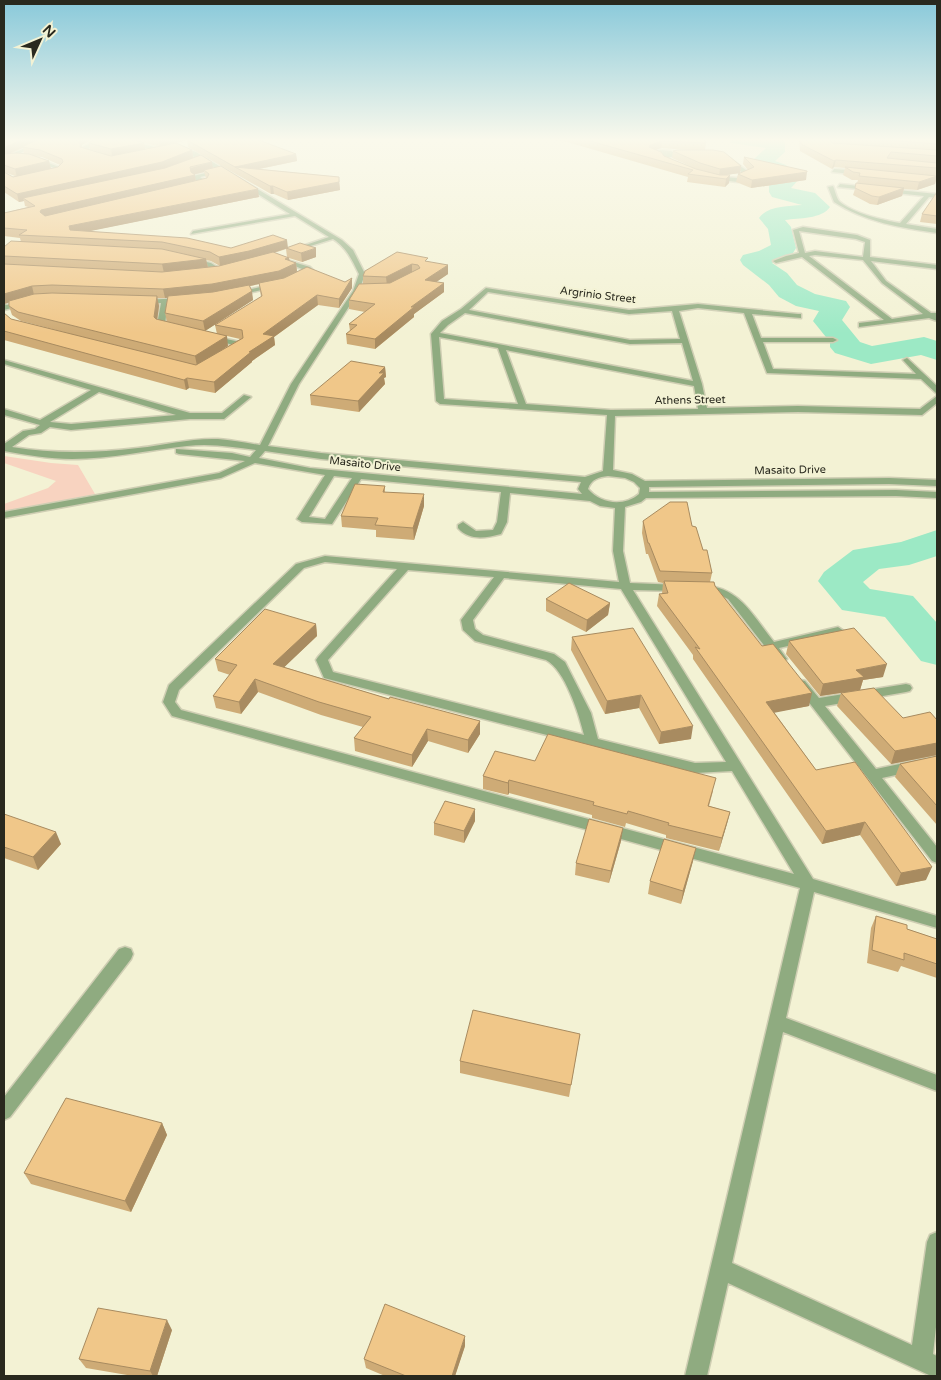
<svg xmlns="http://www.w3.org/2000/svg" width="941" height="1380" font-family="'Varela Round',sans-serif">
	<rect width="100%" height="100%" fill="#f3f2d4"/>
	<path fill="#f8d3c0" d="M4,456L51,463L78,465L95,494L4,512V504L48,488L56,481L4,463Z"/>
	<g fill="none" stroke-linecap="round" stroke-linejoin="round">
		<path fill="#9ce9c5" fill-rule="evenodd" d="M729,139H783L785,143V152L775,161L786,165L800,178L791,188L815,193L830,207C822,219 799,218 785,220L791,227L796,248L793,253L772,263L787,273L797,285L815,294L846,301L850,307L842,320L860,342L872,346L924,337L937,341V360L921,355L871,364L835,353L830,347V342L813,321L819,311L796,306L779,297L769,285L743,265L740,260L743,255L759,251L771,245L768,229L759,218C767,206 788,206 802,205L772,197L769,192V185L777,178L772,173L757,168L753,160L766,148L731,143Z
			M937,530V556L909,565L879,569L863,582L870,589L913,596L937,623V665L921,661L885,617L842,610L818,581L824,572L853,550L901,542Z"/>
		<defs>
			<path id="minor" d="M46,139H53L4,160V157Z
				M97,139H103L88,149V151L99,155V157L83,153V147Z
				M128,141L163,149L164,150L161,152L126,143Z
				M176,145L196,152L342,240L353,250L365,274L359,291L299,384L268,446L321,453L585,477L603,471L607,415L440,404L436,401L431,334L442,321L461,309L486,288L629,310L698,304L798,314H801V318L752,314L761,338H833L837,340L833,342H763L773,369L916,374L903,360L907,358L937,386V394L921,379L767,373L744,313L698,308L679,311L702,384L707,408L798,406L920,409L937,396V403L922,415L798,412L615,416L613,470L632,474L645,481L889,478L937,480V486L889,484L649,487V492L896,490L937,492V498L896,496L646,498L641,502L625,507L623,551L630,583L680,585L686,588L680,591L633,590L813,879L937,916V928L814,892L786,1018L937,1075V1091L783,1032L732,1263L912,1345L927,1242L930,1235L937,1232V1318L933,1354L937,1356V1376L929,1375L728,1283L707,1376H685L800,888L172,716L163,702L169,685L296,564L325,556L619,582L613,551L615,508L600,506L590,501L510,493L507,522L501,534C486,538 469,541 458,528V525L463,522L476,531L493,530L497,522L501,492L361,479L332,524L302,522L297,519L325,475L255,463L221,478L4,518V512L219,473L245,461L179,454L176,453V449L232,453L250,457L256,450C233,447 210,443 187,446C149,450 111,459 72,459C49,459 27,455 4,451V444L23,431L35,429L40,425L4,415V409L40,420L91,390L4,364V360L190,413H222L244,395L251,397L224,419H190L71,430L50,427L41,433L29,435L12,447C54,454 95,453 138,448C165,445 191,438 218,439C232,440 246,443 260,445L291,384L353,291L359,274C352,260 347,248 333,239L291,252V250L329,237L295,216L191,234L193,231L290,214L222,172L200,177L209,183L197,186V184L201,183L193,178V176L218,170L176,147ZM488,292L629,314L672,311L680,339L630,340L469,310ZM465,313L630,344L682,343L693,381L440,333L448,325ZM439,337L498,348L518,404L444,399ZM506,350L694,386L698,409L611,410L526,404ZM99,392L176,415L71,424L50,422ZM265,451L321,459L581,482L578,489L582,494L310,468L259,458ZM334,476L352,478L325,519L309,517ZM608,476L625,478L634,482L640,488L639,494C624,507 601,504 588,489C591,479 599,477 608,476ZM325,562L397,569L318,657L316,660L324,678L695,773L732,771L794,874L181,710L175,702L179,690L304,568ZM408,570L494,577L461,620L463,630L475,641L546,660C565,670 579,714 584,735L333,672L328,660ZM504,578L621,589L726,762L695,763L598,739L591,713L565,662L554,654L483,635L475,629L473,620Z
				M661,150L671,151L678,155L664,159L650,154Z
				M728,157L750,173V175L738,182L711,179L713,176L737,178L744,174L726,160Z
				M32,158H36L64,169L59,173L48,175V173L57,169L32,160Z
				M834,169L861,171L864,173L861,175L832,172Z
				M840,184L937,194V198L929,197L906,224L937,229V233C901,228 865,222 834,202L828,187L833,186C835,190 836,197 839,201C852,213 883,220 900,223L924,196L838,187Z
				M803,227L857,235L870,240V257L937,265V269L871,261L886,281L931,313H937V321L929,318L859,327V323L884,320L802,257L776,263L773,261L786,256L799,253L793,230ZM799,231L856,239L865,242L863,257L815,251L805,253ZM815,255L863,260L882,283L923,314L892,319L809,256Z
				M190,258L211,263L223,271L218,272L207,266L188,261V259Z
				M280,258L310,267L314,271L302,278H298V276L307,271L280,260Z
				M277,283L279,284V286L235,296L231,294Z
				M186,298V302L168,303L165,323L175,325L176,327L172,329L157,325L161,303L141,304L137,302L141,300Z
				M24,300L28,302L27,304L4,310V304L7,305Z
				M208,335L240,342L244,344L232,352L228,350L234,345L208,339Z
				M703,585C741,588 752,615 774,642L838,627L844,631L842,634L779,648L787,659L781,663L777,662L728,599L714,592L699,590L697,588Z
				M801,680L805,681L819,698L906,684L910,685L912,688L910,691L906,692L825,706L876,769L937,756V766L882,778L937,847V863L932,861L797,687L795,684Z
				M125,947L131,949L133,954L131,959L10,1117L4,1120V1097L119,949Z"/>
		</defs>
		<use href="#minor" stroke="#cfceb3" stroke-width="3"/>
		<use href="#minor" fill="#8fab80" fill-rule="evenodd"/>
	</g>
	<path fill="#ceab76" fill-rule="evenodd" d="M4,139L82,145V147L111,156H112L90,150L89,143L94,139H256L296,154L297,161L259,169L339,177L340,190L288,200L274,194H271L188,147L187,140L176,143L192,150L193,158L213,168L259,197L89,231L231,248H288L316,257L302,262L289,258L290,261L296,263L297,272L345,282L352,278V288L339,308L318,305L274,337L275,345L252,361V362L215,393L189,388L186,390L4,340V313L11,319L72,334L21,321L12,315L9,306V302L4,304V247L21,242L20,238L4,236V213L28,207L25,206L24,201L19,202L4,192V172L13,177L15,176L4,172ZM144,143L158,146H160L145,149ZM23,148L24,154H10ZM32,156L42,157L60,165L58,167L51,169L49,161ZM204,172L206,178L196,181L194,174ZM286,249L287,257L274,253ZM206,260L211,261L220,266L208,267ZM259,284L261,297L215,325L217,334L205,331L253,300L250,286ZM157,298H168L165,313L167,322L157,320L159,306ZM227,336L240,339L225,348Z
		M548,139H705L706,143L705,150L741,166L740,173L725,175L729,183L725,187L687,182L688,177L567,142ZM661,148L687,150L673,151L672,158L692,167L664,156L656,150Z
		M799,139H937V176L935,184L917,190L904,189L902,196L877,205L870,204L853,195L858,180H852L843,175L845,168L834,167L832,169L800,151Z
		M744,157L806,180L751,188L736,182L738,174L748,170L743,164Z
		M937,192V224L920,222L922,214Z
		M428,261L448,274L436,282L444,283V292L414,314V317L375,349L347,344L346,334L350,331L349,324L365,312L349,309V300L363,284V276L365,271Z
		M385,367L386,377L384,378L385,384L359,412L311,405L310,395Z
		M385,486V492L424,506L414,540L376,537V530L342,527L341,516Z
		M643,521L692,526L703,550L712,573L710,582L715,586L809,706L774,712L816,770L926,880L896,886L860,835L822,844L693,659V655L657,606L659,594H662L663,583L658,582L648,554H646L642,533Z
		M546,599L610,603L608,615L586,632L546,611Z
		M316,624L317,636L284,667L389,699L480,721V734L468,753L428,741L412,767L355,751L354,738L363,727L321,715L258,692L241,714L216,708L213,696L230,675L218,671L215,659Z
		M572,637L691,739L659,744L639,708L605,714L571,650Z
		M789,641L883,677L863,680L860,690L820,696L786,654Z
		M841,693L903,718L937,720V755L891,764L837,706Z
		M937,756V825L895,777L900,764Z
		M535,761L713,791L709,806L730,812L719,851L666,838V835L626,823L625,827L592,818V815L509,793L508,795L483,789V776Z
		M4,814L61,844L38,870L4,858Z
		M475,821L464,843L434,835V823Z
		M621,841L609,883L575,875L576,863Z
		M693,861L681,904L648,894L650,881Z
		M876,916L907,929L937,939V978L901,966L898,972L867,963L871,928Z
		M580,1034L569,1097L460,1073V1061Z
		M162,1123L167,1135L131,1212L31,1184L24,1173Z
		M172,1330L157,1376H133L86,1368L79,1359Z
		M465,1346L455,1376H385L366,1368L364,1359Z"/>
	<path fill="#a88b60" d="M23,139H41L4,156V148Z
		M80,139H93L82,145L81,154L80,147Z
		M159,139H191L160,146Z
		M662,141L661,148L649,152V147L650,145Z
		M144,143L145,150L112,156L111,149Z
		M192,150L193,158L163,169L23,198L24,201L19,202L17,194Z
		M296,154L297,161L245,172L235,167L236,174L235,167Z
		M836,160L834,167L832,169L834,161Z
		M49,161L51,169L17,177L15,169Z
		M212,162L213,169L204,170V172L192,175H195L196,182L44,218L40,212L41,210Z
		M741,166L740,173L719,176L720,169Z
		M807,172L806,180L751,188L752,180Z
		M730,175L729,183L725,187L726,179Z
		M937,176L935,184L917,190L919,182Z
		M339,182L340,190L288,200L287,192Z
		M270,186H273L274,194H271Z
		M904,188L902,196L877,205L879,197Z
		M258,189L259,197L71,235L72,238L69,226Z
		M287,240L288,248L251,260L220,266L219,257Z
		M316,248V257L302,262L301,253Z
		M289,258L290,266L296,263L297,272L280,280L214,293L165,298L163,289Z
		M206,259L208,268L164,273L162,264Z
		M412,264V273L387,286L386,277Z
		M448,265V274L426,289L425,280Z
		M352,278V288L339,308V299Z
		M444,283V292L414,314V317L375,349V339L411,307Z
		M32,286L34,295L4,304V294Z
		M252,291L253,300L205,331L203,321Z
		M317,295L318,305L274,337L275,345L252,361V362L215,393L214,382L263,334Z
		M157,296L159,306L156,327L154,317Z
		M227,336L228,346L197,366L195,356Z
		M385,367L386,377L384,378L385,384L359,412L358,401L379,373Z
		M187,378L189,388L186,390L184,380Z
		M424,494V506L414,540L413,528Z
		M610,603L608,615L586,632L587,620Z
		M316,624L317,636L275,676L273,664Z
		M887,664L883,677L863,680L860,690L820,696L823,684L856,670Z
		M255,679L258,692L241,714L239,702Z
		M812,693L809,706L763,715L766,702Z
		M641,695L639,708L605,714L607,701Z
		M480,721V734L468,753V740Z
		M693,726L691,739L659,744L661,732Z
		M427,729L428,741L412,767V755Z
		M937,743V755L891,764L895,751Z
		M509,780V793L508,795V783Z
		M475,809V821L464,843V831Z
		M730,812L727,824L719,851L722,838Z
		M865,822L860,835L822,844L826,831Z
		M623,828L621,841L609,883L611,871Z
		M56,832L61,844L38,870L33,857Z
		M696,848L693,861L681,904L683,891Z
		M932,867L926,880L896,886L901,873Z
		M162,1123L167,1135L131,1212L125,1201Z
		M167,1320L172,1330L157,1376H153L150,1371Z
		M465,1336V1346L455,1376H452Z"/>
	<path fill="#f0c789" stroke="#a88b60" d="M4,139H23L4,148Z
		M39,139H80V147L111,156L176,143L192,150L162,162L17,194L4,186V172L13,177L58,167L63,162L62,159L40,150L22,147Z
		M94,139H131L144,143L111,149L89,143Z
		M256,139L296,154L235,167L187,140Z
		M583,139H705L706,143L662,141L650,145L649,147L661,152L664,156L696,169L720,175H730L726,179L688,174L693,170Z
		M801,139H832L831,141L832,143L937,150V156L891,152L887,158L937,163V168L836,160L834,161L801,144Z
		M876,139H937V144Z
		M678,150H713L724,152L741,166L720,169L700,163L673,151Z
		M16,153L29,154L49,161L15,169L4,165V154Z
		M201,155L212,162L190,167L191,172L195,175L41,210L40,212L45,216L207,178L209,174L204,170L221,166L258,189L69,226L70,230L187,238L231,248L273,235L287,240L249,251L219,257L210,252L162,242L19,235L27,230L4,228V213L35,206L23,198L165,168Z
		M744,157L807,171V172L752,180L738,174L754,167Z
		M235,167L339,177V182L287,192L273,186H270Z
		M845,167L937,176L919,182L859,176L860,173L853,172Z
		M856,183L904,188L879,197L872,196L855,188Z
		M937,192V216L922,214Z
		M11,241L162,249L206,259L162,264L4,256V247Z
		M300,243L316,248L301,253L286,248Z
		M273,252L289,258L285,259L296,263L279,271L212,284L163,289L52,285L32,286L4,294V264L162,272L219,266Z
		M397,252L428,258L425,261L448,265L425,280L444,283L411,307H414L375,339L346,334L357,325L349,324L375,304L349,300L359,284L390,283L420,268L418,265L412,264L386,277L363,276L365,271Z
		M307,267L345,282L352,278L339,299L317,295L263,334L274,336L249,352H251L214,382L187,378L184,380L4,331V313L11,319L196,365L243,338L242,330L215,325L262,296L259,283L284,278Z
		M249,285L252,291L203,321L165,313L168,296L213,292Z
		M52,293L157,296L154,317L156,319L227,336L195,356L18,312L9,306V301L34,294Z
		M351,361L385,367L379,373H384L358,401L310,395Z
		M355,484L385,486L383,492L424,494L413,528L375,525L378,518L341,516Z
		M670,502H687L692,526L696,527L703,550H707L712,573L660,571L649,543H648L643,521Z
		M664,581L714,582L715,586L762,646L773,644L812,693L766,702L816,770L855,762L932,867L901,873L865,822L826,831L695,647L700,649L659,594L668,593Z
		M569,583L610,603L587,620L546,599Z
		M265,609L316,624L273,664L389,699L390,697L480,721L468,740L427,729L412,755L354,738L371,717L319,702L255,679L239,702L213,696L237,665L215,659Z
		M633,628L693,726L661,732L641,695L607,701L572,637Z
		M854,628L887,664L856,670L864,677L823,684L789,641Z
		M874,688L903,718L930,712L937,720V743L895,751L841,693Z
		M548,734L716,778L708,806L730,812L722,838L668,825L669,823L628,811L627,814L593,805L594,802L509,780L508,783L483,776L495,751L535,761Z
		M937,756V806L900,764Z
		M445,801L475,809L464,831L434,823Z
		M4,814L56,832L33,857L4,847Z
		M589,819L623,828L611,871L576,863Z
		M664,839L696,848L683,891L650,881Z
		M876,916L907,925V929L937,939V964L904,953V960L872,950Z
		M473,1010L580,1034L571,1085L460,1061Z
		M66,1098L162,1123L125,1201L24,1173Z
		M385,1304L465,1336L452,1376H406L364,1359Z
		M98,1308L167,1320L150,1371L79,1359Z"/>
	<linearGradient id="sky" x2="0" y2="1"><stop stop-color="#89c9da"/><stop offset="0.42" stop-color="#faf9ec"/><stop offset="1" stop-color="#faf9ec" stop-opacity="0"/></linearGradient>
	<rect width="941" height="333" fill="url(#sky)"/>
	<g text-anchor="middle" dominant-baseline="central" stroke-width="4" stroke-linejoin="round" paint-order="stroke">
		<g font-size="11" fill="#29291e" stroke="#f3f2d4">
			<text transform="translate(598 295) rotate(7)">Argrinio Street</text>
			<text transform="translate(690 400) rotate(-1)">Athens Street</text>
			<text transform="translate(365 464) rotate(6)">Masaito Drive</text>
			<text transform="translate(790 470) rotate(-1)">Masaito Drive</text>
		</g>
	</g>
	<rect width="941" height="1380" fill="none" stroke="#29291e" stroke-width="10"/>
	<g transform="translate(40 40) rotate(46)" stroke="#f3f2d4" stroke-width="4" paint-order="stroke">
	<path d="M0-4L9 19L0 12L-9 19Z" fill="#29291e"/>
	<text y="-8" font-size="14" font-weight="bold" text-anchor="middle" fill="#29291e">N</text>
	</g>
</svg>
